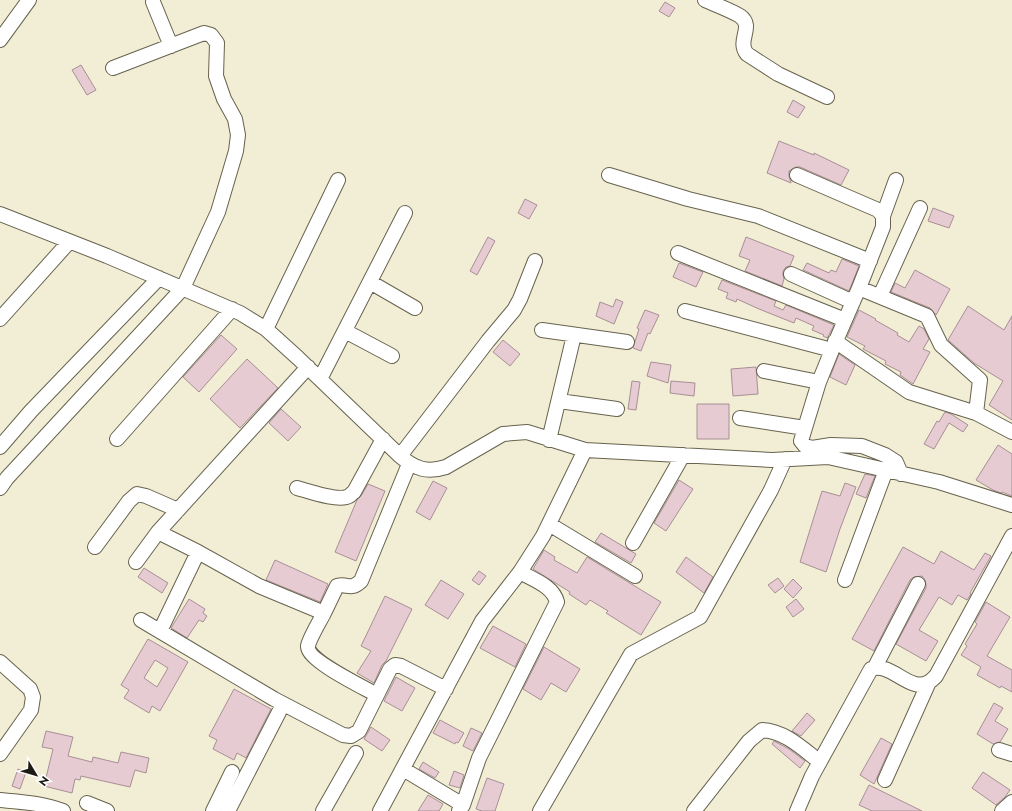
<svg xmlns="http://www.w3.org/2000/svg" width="1012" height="811" font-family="Jost,sans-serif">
	<rect width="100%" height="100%" fill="#f2edd5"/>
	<path fill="#e6cbd2" stroke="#a88f96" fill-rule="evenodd" d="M665,2L675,8L669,17L659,11Z
		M81,65L96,90L87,95L72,70Z
		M793,100L805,107L798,118L787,112Z
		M779,141L814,155V153L849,170L841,185L800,167H796L789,171V176L791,183L767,173Z
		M525,199L537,205L529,219L518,213Z
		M933,208L954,216L949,228L928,221Z
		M488,237L495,241L477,275L470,271Z
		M746,237L794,256L790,266L786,267L783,271V275L784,279L782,286L745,271L750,260L739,256Z
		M842,259L859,266L849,291L803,270L807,263L829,273L831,270L836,272Z
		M679,263L703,272L696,287L673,277Z
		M915,270L950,289L936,315L930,308L891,292L895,283L905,288Z
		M722,280L776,301L774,306L783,310L786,305L834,325L829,335L827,338L823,336L824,335L812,330L814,326L796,318L794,323L759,309L737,299L736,302L726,298L728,293L718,289Z
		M616,299L623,302L614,324L596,316L600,302L613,307Z
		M968,306L1004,330L1012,316V420L989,405L1003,381L974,363L948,340Z
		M645,310L659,315L650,334L648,333L641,351L633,348L639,329L637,328Z
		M859,310L876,319L875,320L898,333L897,335L909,342L919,326L924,329L929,339L923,349L930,352L913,384L900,375L901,372L885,364L886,361L863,349L865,346L847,337Z
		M221,335L237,349L199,392L183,377Z
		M503,340L520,354L510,366L493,352Z
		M839,354L855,365L846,385L830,377Z
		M247,359L278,388L240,428L210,399Z
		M651,362L671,365L668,383L647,376Z
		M756,367L758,394L733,396L731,369Z
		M632,381L640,382L636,410L628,409Z
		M671,381L695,383L694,396L670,393Z
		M697,404H729V439H697Z
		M281,409L301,427L288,441L269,423Z
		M945,412L951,414L968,425L963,432L949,423L934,449L924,444L937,421L939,422Z
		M998,445L1012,454V496L1002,492L1001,493L993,490L976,480Z
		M865,474L875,476L866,498L856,494Z
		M679,480L693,489L666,531L654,523Z
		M433,481L447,488L430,520L416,512Z
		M845,483L856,487L840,529L826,572L800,562L822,491L840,496Z
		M368,484L385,491L356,561L335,552L357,500L361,496Z
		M601,533L636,554L631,563L595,542Z
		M903,547L934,564L941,551L974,570L985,553L991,556L970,593L971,594L967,600L958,595L952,605L939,597L919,630L938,641L926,661L896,644L926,588V584L925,580L922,576L914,577L910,580L874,651L852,639Z
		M544,550L555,557L554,560L577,573L587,557L661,602L641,635L606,613L608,611L590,600L586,605L569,594L570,592L533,569Z
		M686,557L713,577L704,593L676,572Z
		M275,560L328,584L320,602L266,580Z
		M144,568L168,583L162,593L138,577Z
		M479,571L486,576L479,585L472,580Z
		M778,578L784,586L775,593L768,585Z
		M793,579L802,588L793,598L784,589Z
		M441,580L464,594L448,619L425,605Z
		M385,596L412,609L386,661L382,665L374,683L357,673L371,651L361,646Z
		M189,599L205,609L203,613L207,616L203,622L199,620L187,638L171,628Z
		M796,599L804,609L793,617L786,607Z
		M986,602L1010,617L987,656L1012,670V692L1001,686L1000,688L977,675L981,667L961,655L967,646L965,644L977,624L975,622Z
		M493,626L526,644L515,667L480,648Z
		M148,639L188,662L160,711L152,706L149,713L124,698L129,690L121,685ZM155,660L168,668L157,687L144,678Z
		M544,647L580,669L566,692L551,683L541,700L523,689Z
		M396,677L415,688L402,711L384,701Z
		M234,689L271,709L246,758L237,753L234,760L213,749L217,740L209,736Z
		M994,703L1003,708L995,721L1008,729L1000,742L993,744L977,734Z
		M807,713L815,720L801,736L792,731Z
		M440,720L464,733L458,743L456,742L455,744L433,733Z
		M371,727L390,740L382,751L364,739Z
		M471,728L482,733L473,751L463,746Z
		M46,731L73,737L68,756L92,762L93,757L118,763L121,752L149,758L146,773L135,770L130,787L81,776L80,780L75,779L72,793L44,786L53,749L42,747Z
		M881,738L892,744L874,784L860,775Z
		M774,741L789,749L805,761L800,768L772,744Z
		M423,762L439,772L435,778L419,769Z
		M18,769L26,772L20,789L12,786Z
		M454,771L464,775L460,788L449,785Z
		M983,772L1010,790L1005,797L996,805L972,788Z
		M487,778L504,784L495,811H482L476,809Z
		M869,785L922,811H872L859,805Z
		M428,795L443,804L439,811H418Z"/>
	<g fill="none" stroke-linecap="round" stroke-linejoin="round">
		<defs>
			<path id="minor" d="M705,0C716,5 730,10 740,16C755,27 736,40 747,54L778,74L827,97
				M153,2L171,46
				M0,40L29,0
				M609,175L688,199L758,216L870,261
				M797,175L878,210L883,216V227L859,288
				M0,214L107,256L240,313L266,329L298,358L400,456C415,469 427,473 446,467L503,434L527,432L585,450
				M883,216L896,180
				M678,253L845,320
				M791,274L853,302
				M370,282L415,308
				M880,296L920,208
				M685,311L832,350L859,288L927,316L941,345L980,380L976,413L1012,432
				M0,319L69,242
				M266,329L338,180
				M542,330L627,342
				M345,331L392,356
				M835,341L909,392L976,413
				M832,350L819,382L801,441L805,446L812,448L831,445L862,446L885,455L896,462L901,474
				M764,371L819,382
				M320,379L405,213
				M559,401L617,409
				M740,418L805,428
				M117,439L232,309
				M549,440L574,335
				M0,447L31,411L159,278
				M400,456L488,341L514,310L520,299L535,261
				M0,488L7,478L183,288L218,212L236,151L238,135L235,119L224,99L216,76L217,43L211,35L204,33L113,68
				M297,488C308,491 339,502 349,496C351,495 352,493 354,492L383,439
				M549,524L635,576
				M158,532L198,552L259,586L324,613C320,621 309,639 308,646C306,660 365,688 377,695
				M633,543L683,455
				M95,547L129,501L137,494L146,496L178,510
				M136,562L158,532L308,367
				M845,580L886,470
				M324,613L337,586C348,583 350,591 361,581L409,464
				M141,620L274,699L343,735L351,736L359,731L390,669L395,665L401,666L446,689
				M160,631L198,552
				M0,662L30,689L33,697L31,710L0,754
				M875,667L918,584
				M999,750L1012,754
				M403,769L463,805
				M885,780L929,682
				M0,800C22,802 43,803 63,811
				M87,803L107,811
				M213,811L232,772
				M228,811L279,712
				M323,811L356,753
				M380,811L482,621L520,572L543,536L585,450L772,460L828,457L939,482L1012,505
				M459,811L463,805L479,758L557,602C553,586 534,580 520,572
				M540,811L631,654L700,617L771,490L785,459
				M694,811L749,741L762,730C785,731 803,749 820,762
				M797,811L812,776L871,669C891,661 910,694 929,682C931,681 934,678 936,676L1012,536
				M1002,811L1012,802"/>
		</defs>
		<use href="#minor" stroke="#67634e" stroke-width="16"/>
		<use href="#minor" stroke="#fff" stroke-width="14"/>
	</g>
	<g transform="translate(36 775) rotate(128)" stroke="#ffffff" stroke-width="3" paint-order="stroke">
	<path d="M0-3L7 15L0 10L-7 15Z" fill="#1d1b13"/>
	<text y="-6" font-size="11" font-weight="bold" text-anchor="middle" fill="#1d1b13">N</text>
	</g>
</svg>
